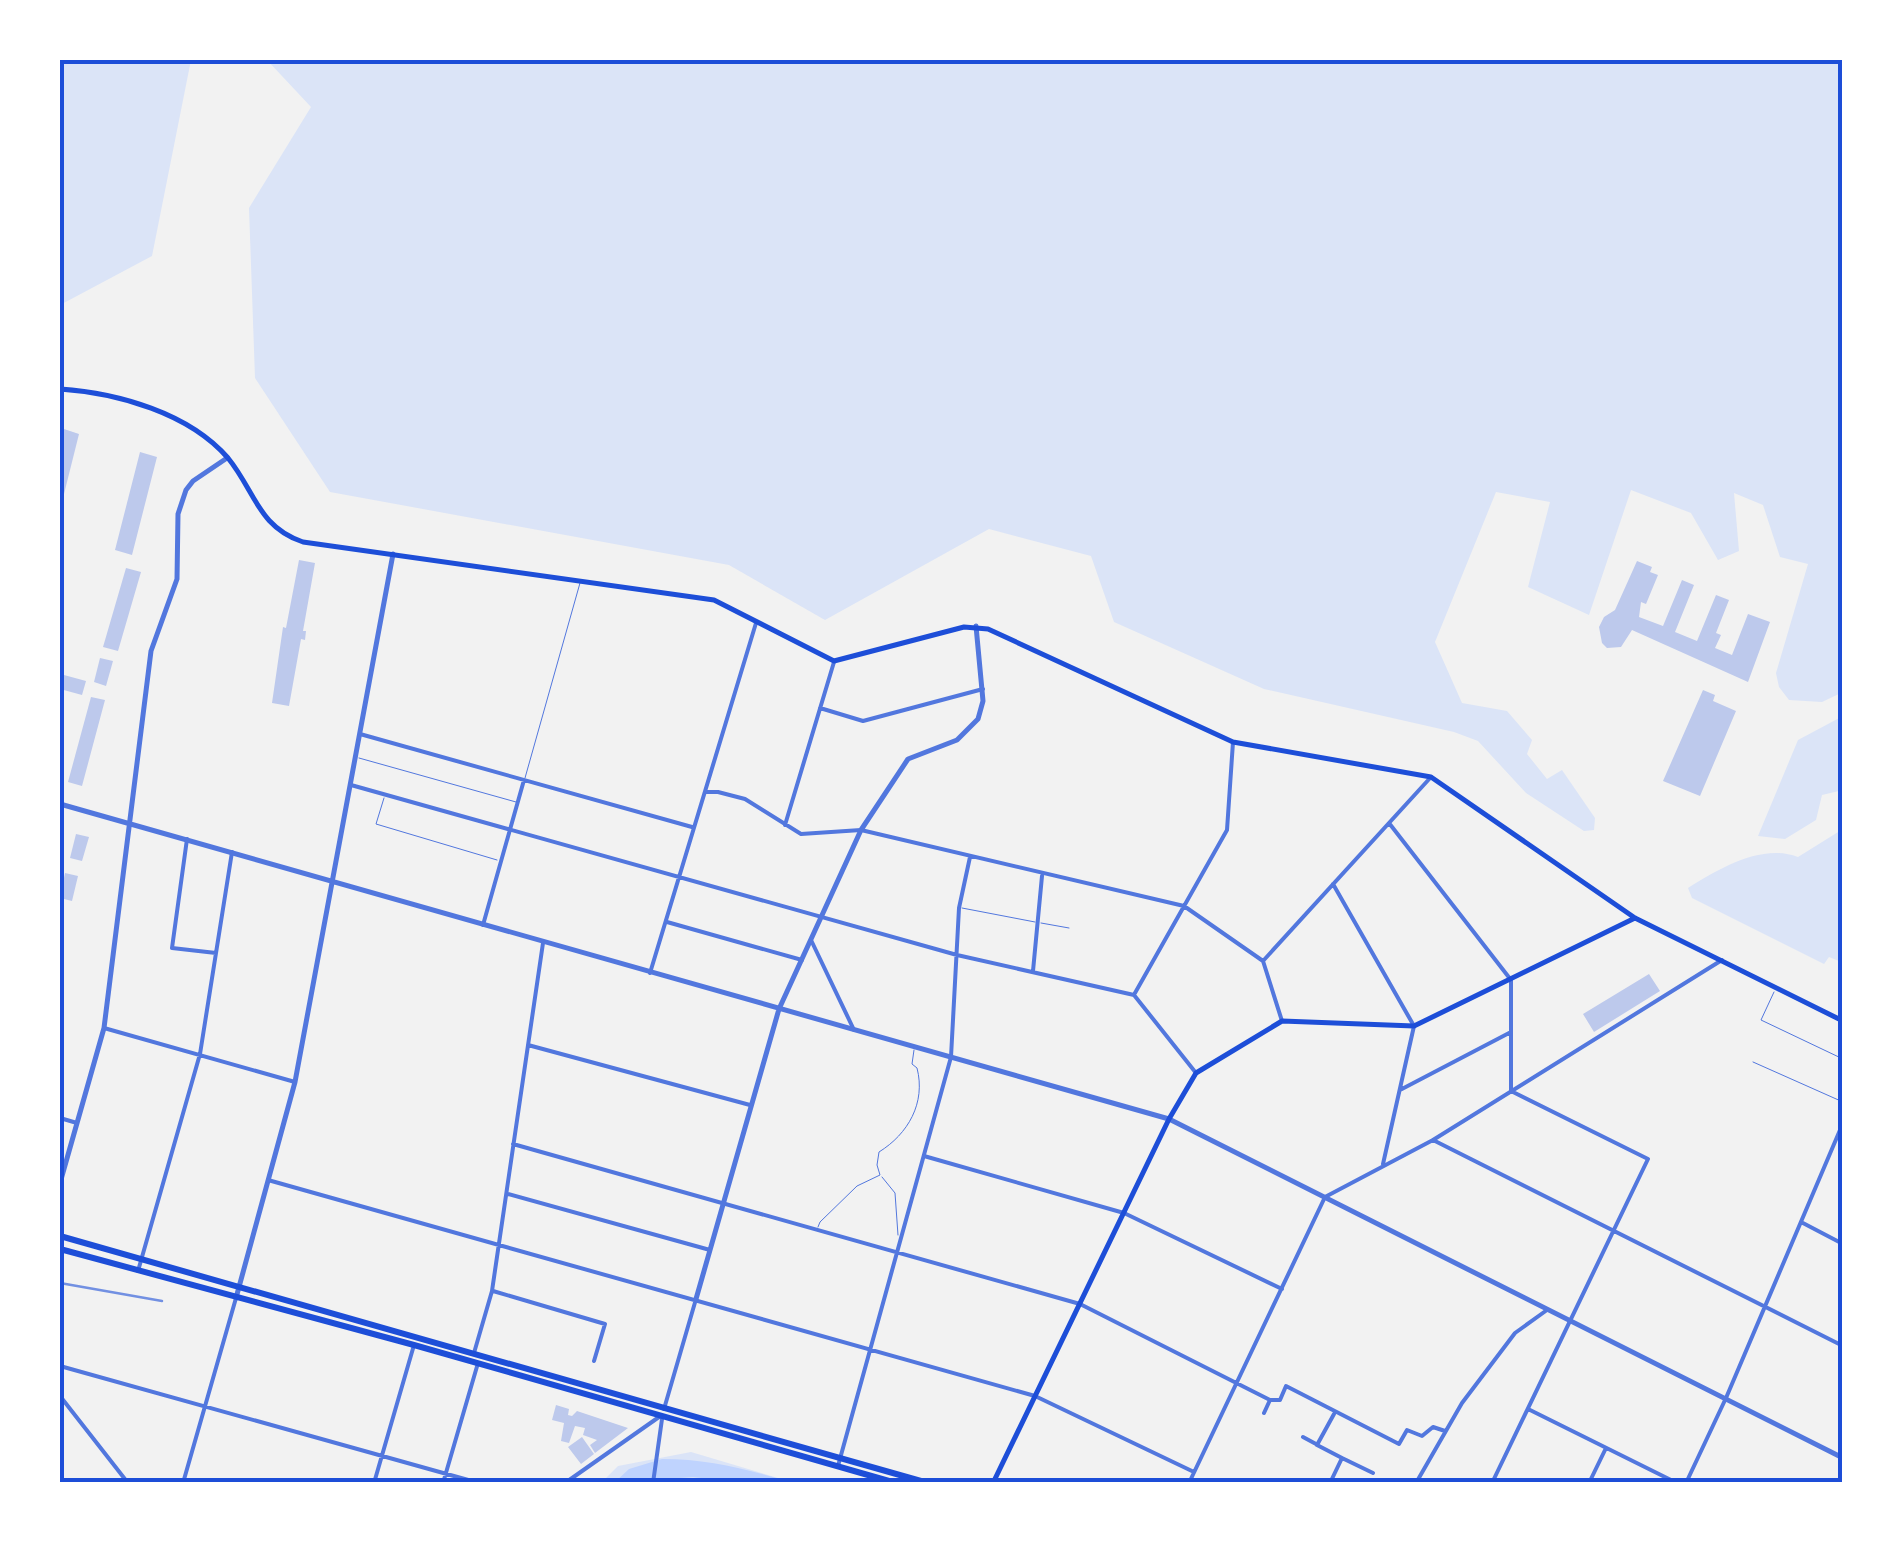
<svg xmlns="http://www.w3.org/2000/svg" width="1903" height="1543" font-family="'Asap Condensed',sans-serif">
	<rect width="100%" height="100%" fill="#f2f2f2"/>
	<path fill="#dbe4f7" d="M60,60H191L152,256L60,305Z
		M267,60H1843V692L1822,702L1789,700L1779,687L1776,673L1808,564L1780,557L1763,505L1734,493L1739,551L1718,560L1691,513L1631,490L1589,615L1528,587L1550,502L1496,492L1435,642L1462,703L1507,711L1532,740L1527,754L1547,779L1562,770L1595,818L1594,830L1584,831L1526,793L1478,741L1454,732L1264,689L1114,622L1091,556L989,529L825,620L729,565L330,492L255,378L249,208L311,107Z
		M1843,716V790L1822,795L1816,820L1785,839L1758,836L1798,740Z
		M1843,829V953L1839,961L1829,957L1824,964L1692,898L1688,888C1719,869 1761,843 1798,857Z
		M691,1452L795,1483H601L618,1466Z"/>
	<path fill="#bfd3fe" d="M662,1459C708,1459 748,1469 792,1483H742L693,1477L614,1483L629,1469Z"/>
	<path fill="#bdc9ec" d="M61,428L79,434L61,506L60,434Z
		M140,452L157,457L132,555L115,550Z
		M299,560L315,563L303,631H306L305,640L301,639L289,706L272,703L283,627L286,628Z
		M1637,561L1652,567L1650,572L1658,575L1646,604L1641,602L1639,617L1663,626L1682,580L1694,585L1675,632L1697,641L1716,595L1729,600L1716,633L1721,635L1715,648L1732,655L1748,614L1770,622L1748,682L1632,630L1621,647L1607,648L1602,643L1599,627L1604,617L1615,610Z
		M126,568L141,572L118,651L103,647Z
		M100,658L113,661L106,686L94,682Z
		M64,675L86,681L82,695L60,689Z
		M1703,690L1715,695L1713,701L1736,711L1700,796L1663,781Z
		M91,697L105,700L82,786L68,782Z
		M76,834L89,837L82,861L70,858Z
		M65,873L78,876L72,901L60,898Z
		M1649,974L1660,991L1594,1032L1583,1014Z
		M556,1405L569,1409L568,1415L572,1416L577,1411L628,1428L595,1453L590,1445L597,1440L583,1435L585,1428L575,1426L569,1443L561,1441L564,1423L552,1420Z
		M582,1437L594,1454L581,1464L568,1447Z"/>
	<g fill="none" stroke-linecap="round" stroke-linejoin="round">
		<path stroke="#5277de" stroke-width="1" d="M359,758L516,802
			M525,778L580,583
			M384,798L376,824L497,860
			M962,908L1035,922
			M1041,923L1069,928
			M1774,992L1761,1020L1843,1059
			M1753,1062L1843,1102
			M882,1177L895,1193L898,1235
			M818,1227L820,1222L857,1186L880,1175L877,1165L879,1152C908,1134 926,1103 917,1068L912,1064L914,1050"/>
		<path stroke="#5277de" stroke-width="4" d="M820,708L863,721L983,689
			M360,734L692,827
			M351,785L957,955L1134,995L1196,1073
			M705,792H718L745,799L801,834L861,830L1184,906L1263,961L1282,1021
			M1389,823L1511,980V1091L1648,1159L1492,1483
			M785,825L834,662
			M187,839L172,948L216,953
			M1333,884L1414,1026L1383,1164
			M667,922L802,960
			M483,925L524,780
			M811,940L854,1030
			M1263,961L1431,777
			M1033,971L1042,876
			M650,973L756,623
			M1135,993L1227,830L1233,742
			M104,1028L295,1082
			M528,1045L750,1105
			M1400,1090L1511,1032
			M60,1118L77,1123
			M1433,1140L1843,1346
			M513,1144L1080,1304L1270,1400H1280L1286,1386L1399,1444L1407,1430L1422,1436L1433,1427L1445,1431
			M924,1156L1124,1213L1282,1289
			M268,1180L1035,1396L1194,1472
			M508,1194L710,1250
			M1801,1222L1843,1244
			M138,1271L200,1054L232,852
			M493,1291L605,1324L594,1361
			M474,1353L492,1291L543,943
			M60,1366L479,1483
			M60,1396L128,1483
			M664,1409L696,1299
			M1528,1409L1677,1483
			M1264,1413L1270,1400
			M1303,1437L1316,1444
			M1342,1458L1373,1473
			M838,1466L951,1057L959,908L970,857
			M183,1483L236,1298
			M374,1483L414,1345
			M443,1483L478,1363
			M565,1483L659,1417
			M653,1483L662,1419
			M1189,1483L1325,1197L1433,1140L1722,960
			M1330,1483L1342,1458L1317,1445L1334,1414
			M1416,1483L1462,1403L1515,1333L1547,1310
			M1589,1483L1606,1448
			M1686,1483L1726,1398L1843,1123"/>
		<path stroke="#5277de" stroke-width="5" d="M60,804L1169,1119L1843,1458
			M60,1183L104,1028L151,651L177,579L178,514L186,490L193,481L227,458
			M236,1298L295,1082L393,554
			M696,1299L779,1009L861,830L908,759L957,740L978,719L983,701L976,626"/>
		<path stroke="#1d4ed8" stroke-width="5" d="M60,389C118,393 189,413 228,458C255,491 258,527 303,542L714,600L834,661L964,627L988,629L1233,742L1431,777L1635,918L1843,1021
			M993,1483L1169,1119L1196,1073L1282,1021L1414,1026L1635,918"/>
		<path stroke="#1d4ed8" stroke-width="6" d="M60,1236L928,1483
			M60,1249L414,1345L896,1483"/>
		<path stroke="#7290e2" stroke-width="2.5" d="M60,1283L162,1301"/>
	</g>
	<rect width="1903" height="1543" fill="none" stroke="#ffffff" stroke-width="125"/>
	<rect x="62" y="62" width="1778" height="1418" fill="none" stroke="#1d4ed8" stroke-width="4"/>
</svg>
